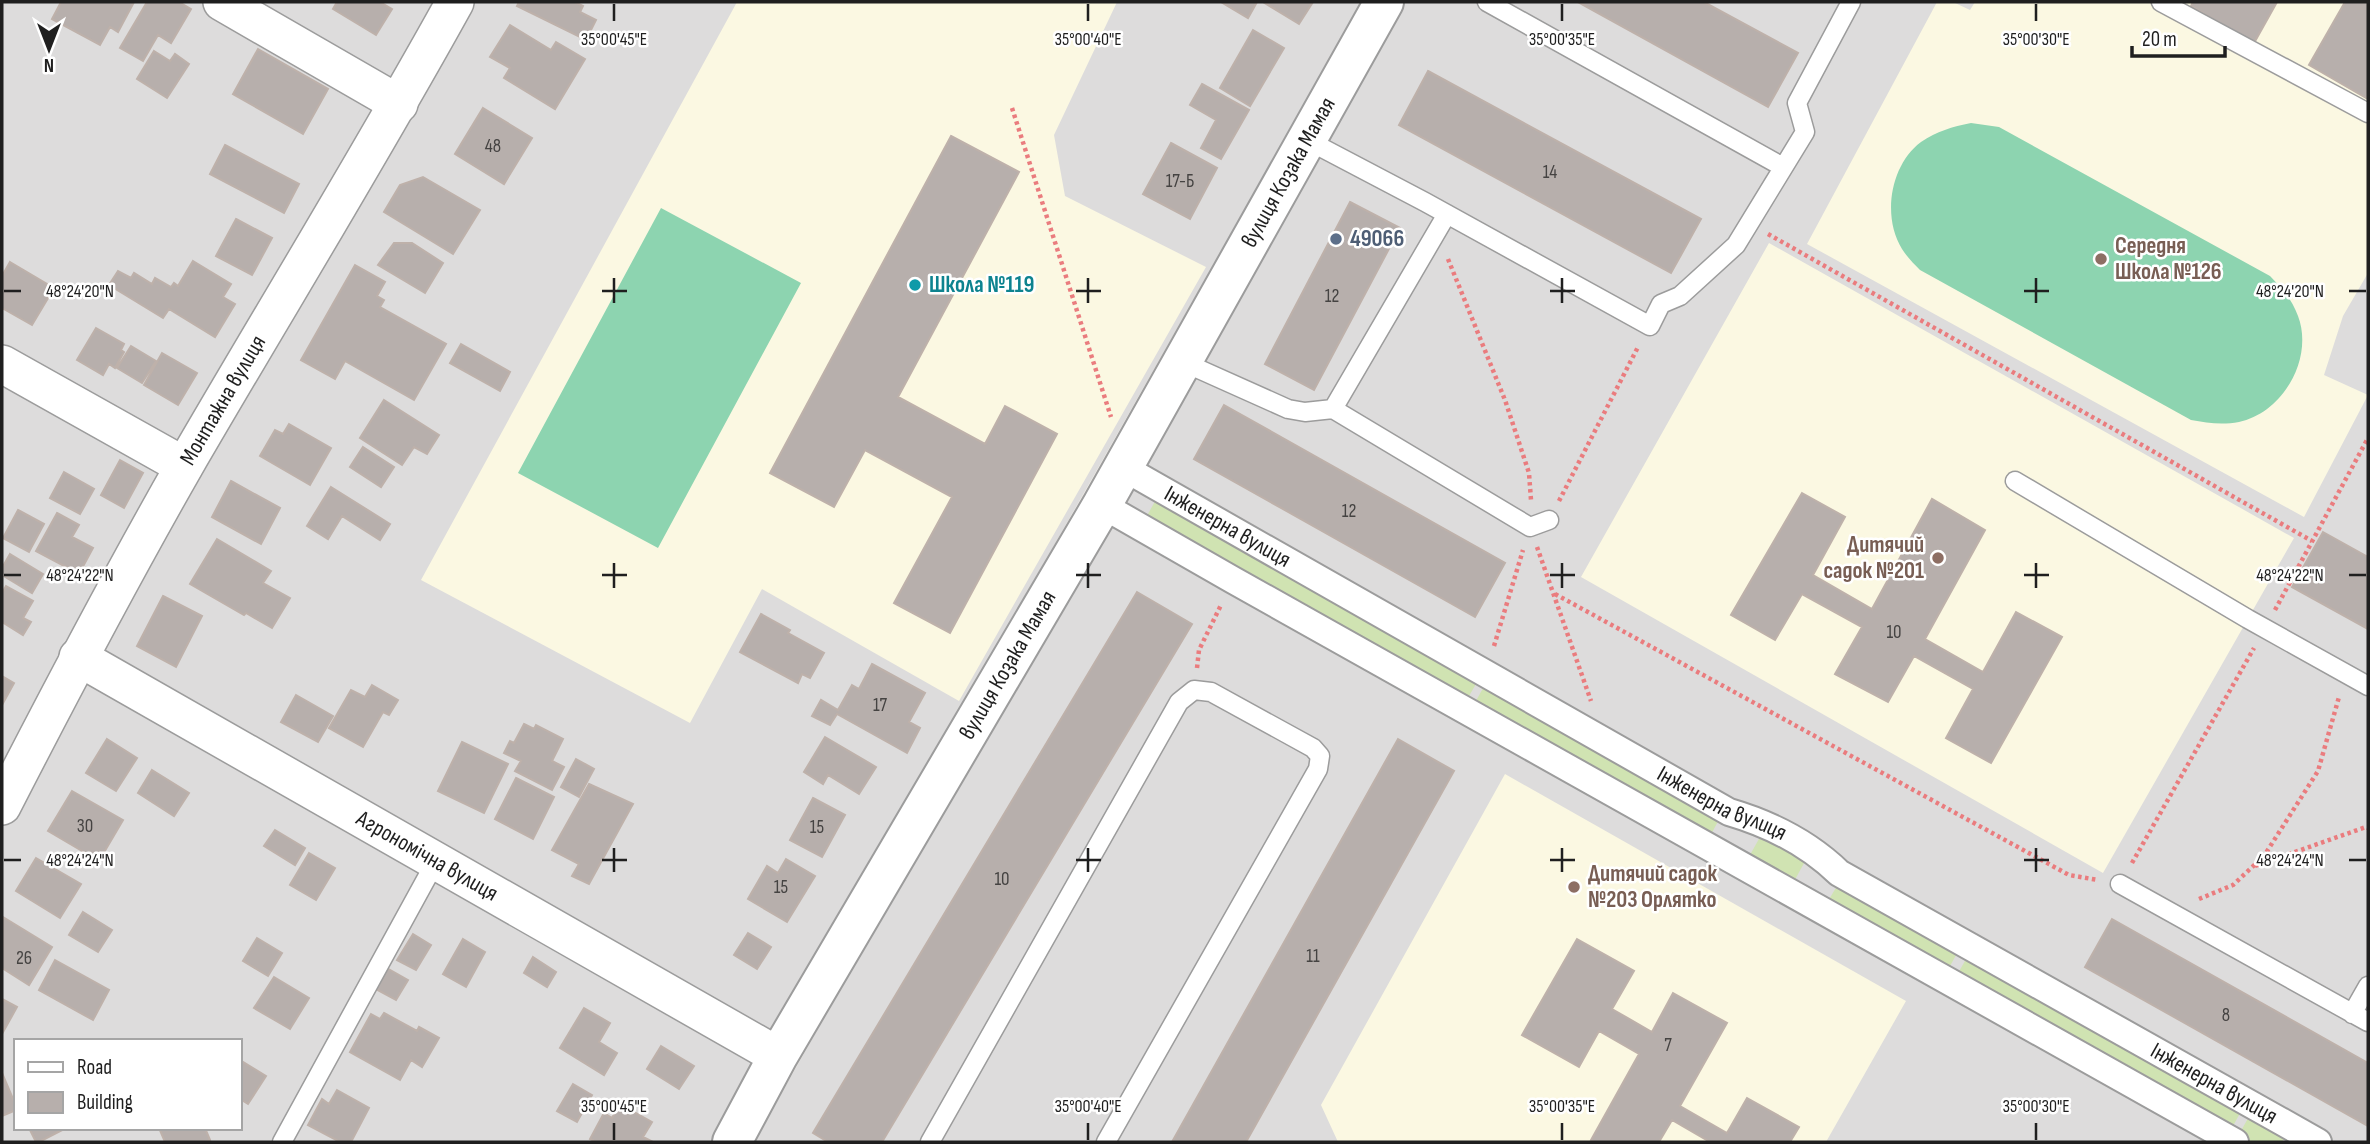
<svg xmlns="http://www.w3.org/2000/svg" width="2370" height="1144" font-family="'Sofia Sans Condensed',sans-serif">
	<rect width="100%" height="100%" fill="#eeebe6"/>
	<path fill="#dddcdc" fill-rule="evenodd" d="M2,2H1362L716,1142H2ZM16,1041H240V1128H16Z
		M1399,2H2368V1142H754Z"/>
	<path fill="#fbf8e2" d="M737,2H1117L1054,135L1065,196L1206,267L959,701L762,589L690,723L421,580Z
		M1937,2H1953L1970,10L1975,2H2368V273L2343,316L2324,375L2368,395L2304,517L1807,244Z
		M1769,243L2294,538L2103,873L1581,577Z
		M1505,774L1906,1001L1826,1142H1338L1321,1105Z"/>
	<path fill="#d0e3b2" d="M1158,496L1480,677L1465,703L1144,521Z
		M1487,681L1722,814L1708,840L1472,708Z
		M1764,830L1809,854L1791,887L1746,862Z
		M1840,881L1960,948L1945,975L1825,906Z
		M1969,954L2243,1108L2229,1133L1954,980Z
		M2251,1113L2287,1133L2282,1142H2244L2237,1138Z"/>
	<path fill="#8dd4b0" d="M1971,123L1999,127L2270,276C2282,289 2292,299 2298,316C2314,358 2283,413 2239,422C2222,425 2207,423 2191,420L1920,270C1914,264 1907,257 1902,249C1882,217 1890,165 1921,142C1937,131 1952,127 1971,123Z
		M661,208L801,283L658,548L518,473Z"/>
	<path fill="#b7afac" stroke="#beb1aa" stroke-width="2" d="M61,2H134L118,32L110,27L100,45L52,19Z
		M147,2H179L191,9L171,43L158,35L143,61L120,48Z
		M337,2H380L392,9L376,35L333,9Z
		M519,2H575L583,6L580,12L596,20L586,40L517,6Z
		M1221,2H1257L1248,18Z
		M1263,2H1313L1299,24Z
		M1578,2H1704L1798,53L1768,107Z
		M2193,2H2277L2254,43L2191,6Z
		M2345,2H2368V99L2309,65Z
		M510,25L551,50L556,42L585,59L555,109L504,78L510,68L490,57Z
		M1253,30L1284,48L1250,106L1220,88Z
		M258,49L328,89L303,134L233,94Z
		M154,51L170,61L175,54L189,64L167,98L137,79Z
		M1428,71L1701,219L1671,273L1399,125Z
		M1202,84L1249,110L1221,159L1201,148L1216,120L1190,105Z
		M483,108L532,138L504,184L455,154Z
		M951,136L1019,172L898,397L985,444L1005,406L1057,434L950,633L894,603L952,497L865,450L834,507L770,473Z
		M1171,143L1217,168L1190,219L1143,194Z
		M225,145L299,184L284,213L210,174Z
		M423,177L480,210L453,254L384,212L400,185Z
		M1350,202L1400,228L1314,390L1265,364Z
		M236,219L272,238L252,275L216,256Z
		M394,243H412L443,263L425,293L378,265Z
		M193,261L231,284L223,297L235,304L215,337L169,309L163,318L109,285L118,271L131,278L134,273L152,284L155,278L171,287L174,283L178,286Z
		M10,262L54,288L32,325L2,308V276Z
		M355,265L385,282L377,296L384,300L380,307L446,344L414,400L345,361L335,379L301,360Z
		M96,328L124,344L121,350L124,352L115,368L109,364L103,375L77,360Z
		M461,344L510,372L500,391L450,363Z
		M131,346L156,361L142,383L117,368Z
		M162,353L197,373L178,405L144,385Z
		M384,400L439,435L427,454L414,447L402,465L360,438Z
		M1224,405L1505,563L1475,617L1194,459Z
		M289,424L331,448L310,485L260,456L275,430L283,434Z
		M363,447L394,467L381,487L350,467Z
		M120,460L143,473L124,508L101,495Z
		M64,472L94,489L80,514L50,498Z
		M231,481L280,508L261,544L212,517Z
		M331,487L390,524L380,540L342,516L328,539L307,526Z
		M1802,493L1845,517L1813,575L1872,609L1932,499L1985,530L1925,639L1983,672L2016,612L2062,637L1991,763L1946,738L1973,689L1914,656L1888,702L1835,674L1862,627L1802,594L1775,640L1731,615Z
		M18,510L44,524L29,552L3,538Z
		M57,513L79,525L72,537L93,548L79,574L36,551Z
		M2323,532L2368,557V629L2292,587Z
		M217,539L271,571L263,583L290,598L272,628L246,613L244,615L190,584Z
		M10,554L43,574L32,593L2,575V568Z
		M6,586L33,601L23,618L31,622L23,635L2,622V593Z
		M1137,592L1192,624L882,1142H828L813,1133Z
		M163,596L202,616L176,667L137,646Z
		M761,614L790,630L788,633L824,653L810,678L802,674L798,683L740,652Z
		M872,664L925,693L909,722L920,728L907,753L837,714L830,725L812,716L821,700L838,710L852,685L859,689Z
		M2,676L14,683L2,705Z
		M372,685L398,700L389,715L383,712L363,747L329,728L351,690L365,697Z
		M296,695L333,716L318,742L281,722Z
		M524,724L534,729L536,725L563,739L552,761L564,767L552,790L515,771L521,761L504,753L510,741L514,743Z
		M825,737L876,767L859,794L828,775L823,784L804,772Z
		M107,739L137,758L116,791L86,773Z
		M1398,739L1454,771L1246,1142H1172Z
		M462,742L508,764L484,813L438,791Z
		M576,759L594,769L579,797L561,787Z
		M152,770L189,793L174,816L138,793Z
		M516,778L554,797L533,839L495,819Z
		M589,784L633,804L589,884L572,876L579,864L552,850Z
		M72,791L123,820L99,861L48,831Z
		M813,798L845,815L822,857L790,840Z
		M275,830L305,848L295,865L264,846Z
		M309,853L335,868L316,900L290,885Z
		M36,858L81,884L60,918L16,891Z
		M786,859L815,876L787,922L748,899L767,866L778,873Z
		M83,912L112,930L98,952L69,935Z
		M3,917L52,947L29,985L2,968Z
		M2112,919L2368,1063V1126L2085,967Z
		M748,933L771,947L757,969L734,955Z
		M413,934L431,945L416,970L397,960Z
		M257,938L282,953L268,976L243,961Z
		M463,939L485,952L466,987L443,974Z
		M1577,939L1634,971L1612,1009L1652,1032L1673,993L1727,1023L1680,1106L1727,1133L1747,1098L1799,1127L1790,1142H1710L1672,1120L1659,1142H1595L1591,1140L1639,1054L1599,1031L1579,1067L1522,1035Z
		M533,957L556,972L547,987L524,973Z
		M55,960L109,990L93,1020L39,990Z
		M385,967L408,980L396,1000L374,988Z
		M274,977L309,998L290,1029L254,1008Z
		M2,999L17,1007L2,1034Z
		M584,1008L610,1023L599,1042L617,1053L604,1075L560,1048Z
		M384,1013L417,1031L419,1027L439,1038L422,1067L411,1060L400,1080L350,1052L371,1014L380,1019Z
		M661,1046L694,1066L679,1089L647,1069Z
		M240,1060L266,1076L248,1104L240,1099Z
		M2,1073L16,1106V1110L2,1116Z
		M573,1084L592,1095L577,1122L557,1111Z
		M337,1090L369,1108L351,1142H340L308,1125L322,1099L329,1104Z
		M620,1104L652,1122L643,1137L653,1142H596L590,1139L604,1113L612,1118Z
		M29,1128H66L39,1142H36Z
		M159,1128H205L210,1140L205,1142H165Z"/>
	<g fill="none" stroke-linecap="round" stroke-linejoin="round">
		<defs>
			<path id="service" d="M1487,2L1783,167
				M2161,2L2368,113
				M1307,140L1425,202L1650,326L1661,304L1680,296L1736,245L1805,132L1797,103L1851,2
				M1447,214L1333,409L1530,527L1549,520
				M1183,362L1288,409L1305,412L1333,409
				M2015,481L2248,619L2368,686
				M2120,884L2368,1022
				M2352,1014L2368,986
				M282,1142L436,861
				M930,1142L1179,702L1194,690L1211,692L1313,748L1320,756L1318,769L1106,1142"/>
			<g id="pedestrian">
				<path id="s1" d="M1124,468L1729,812C1770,824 1808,843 1839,873L2318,1142"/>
				<path d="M1102,505L1233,580L2235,1142"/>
			</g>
			<g id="minor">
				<path d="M222,2L399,104"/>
				<path d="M2,364L184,466"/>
				<path id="s2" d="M78,657L778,1056"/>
				<path id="s3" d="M2,806C61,691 121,577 185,465C275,310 369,158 455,2"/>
			</g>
			<g id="tertiary">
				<path id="s4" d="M732,1142L778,1056L1102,505L1384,2"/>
			</g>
		</defs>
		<use href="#service" stroke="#9c9c9c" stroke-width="21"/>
		<use href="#pedestrian" stroke="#9c9c9c" stroke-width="30"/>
		<use href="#minor" stroke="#9c9c9c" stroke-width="40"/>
		<use href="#tertiary" stroke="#9c9c9c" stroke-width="42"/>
		<path stroke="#ea7c7e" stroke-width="4.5" stroke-dasharray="3.5 3.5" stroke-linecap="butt" d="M1012,108L1111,417
			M1768,234L2312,541
			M1448,259L1505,400L1529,473L1531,500
			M1559,501L1638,347
			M1537,547L1591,701
			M1555,594L2069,875L2098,880
			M2275,610L2368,438
			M1494,646L1523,550
			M1197,668L1199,650L1221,605
			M2132,863L2254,648
			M2255,866L2366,827L2368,828
			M2199,899L2233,885L2264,856L2318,771L2339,697"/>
		<use href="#service" stroke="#fff" stroke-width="18"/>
		<use href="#pedestrian" stroke="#fff" stroke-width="26"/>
		<use href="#minor" stroke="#fff" stroke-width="37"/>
		<use href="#tertiary" stroke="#fff" stroke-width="38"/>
	</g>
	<path fill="none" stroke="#1f1f1f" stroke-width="2.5" d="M614,4V21M1088,4V21M1562,4V21M2036,4V21M614,278V303M1088,278V303M1562,278V303M2036,278V303M4,291H21M602,291H627M1076,291H1101M1550,291H1575M2024,291H2049M2349,291H2366M614,563V588M1088,563V588M1562,563V588M2036,563V588M4,575H21M602,575H627M1076,575H1101M1550,575H1575M2024,575H2049M2349,575H2366M614,848V872M1088,848V872M1562,848V872M2036,848V872M4,860H21M602,860H627M1076,860H1101M1550,860H1575M2024,860H2049M2349,860H2366M614,1123V1140M1088,1123V1140M1562,1123V1140M2036,1123V1140"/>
	<circle fill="#5c6f8a" stroke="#fff" stroke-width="2.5" cx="1336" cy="239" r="7"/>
	<g fill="#8d6e63" stroke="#fff" stroke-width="2.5">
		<circle cx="2101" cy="259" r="7"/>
		<circle cx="1938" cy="558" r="7"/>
		<circle cx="1574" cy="887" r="7"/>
	</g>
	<circle fill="#0f9aa8" stroke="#fff" stroke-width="2.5" cx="915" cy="285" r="7"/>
	<g text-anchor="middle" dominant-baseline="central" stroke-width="5" stroke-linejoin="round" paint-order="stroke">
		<g font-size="19" fill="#454342">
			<text x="493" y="146">48</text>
			<text x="1550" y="172">14</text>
			<text x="1180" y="181">17-Б</text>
			<text x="1332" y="296">12</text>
			<text x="1349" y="511">12</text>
			<text x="1894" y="632">10</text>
			<text x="880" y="705">17</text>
			<text x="85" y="826">30</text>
			<text x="817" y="827">15</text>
			<text x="1002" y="879">10</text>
			<text x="781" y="887">15</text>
			<text x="1313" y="956">11</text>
			<text x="24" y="958">26</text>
			<text x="2226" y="1015">8</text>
			<text x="1668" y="1045">7</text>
		</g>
		<g font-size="23" fill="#1f1f1f" stroke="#fff">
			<text stroke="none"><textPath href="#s4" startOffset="1118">вулиця Козака Мамая</textPath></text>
			<text stroke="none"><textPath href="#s3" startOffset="462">Монтажна вулиця</textPath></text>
			<text stroke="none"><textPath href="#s1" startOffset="119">Інженерна вулиця</textPath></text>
			<text stroke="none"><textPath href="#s4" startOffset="551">вулиця Козака Мамая</textPath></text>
			<text stroke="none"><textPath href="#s1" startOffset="686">Інженерна вулиця</textPath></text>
			<text stroke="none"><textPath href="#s2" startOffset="402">Агрономічна вулиця</textPath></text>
			<text stroke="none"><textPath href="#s1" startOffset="1253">Інженерна вулиця</textPath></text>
		</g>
		<g font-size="23" font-weight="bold" fill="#4e5e75" stroke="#fff" text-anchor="start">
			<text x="1350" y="239">49066</text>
		</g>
		<g font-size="23" font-weight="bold" fill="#785e54" stroke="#fff" text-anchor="start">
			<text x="2115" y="246">Середня<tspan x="2115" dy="26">Школа №126</tspan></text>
			<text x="1924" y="545" text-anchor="end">Дитячий<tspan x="1924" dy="26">садок №201</tspan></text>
			<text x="1588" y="874">Дитячий садок<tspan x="1588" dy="26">№203 Орлятко</tspan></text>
		</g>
		<g font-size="23" font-weight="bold" fill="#0d838f" stroke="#fff" text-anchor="start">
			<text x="929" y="285">Школа №119</text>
		</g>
	</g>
	<g font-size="18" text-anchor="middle" fill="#1f1f1f" stroke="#fff" stroke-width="5" stroke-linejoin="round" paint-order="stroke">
		<text x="614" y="45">35°00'45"E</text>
		<text x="1088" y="45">35°00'40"E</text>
		<text x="1562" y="45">35°00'35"E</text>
		<text x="2036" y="45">35°00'30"E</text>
		<text x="2290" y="297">48°24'20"N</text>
		<text x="80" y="297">48°24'20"N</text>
		<text x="2290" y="581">48°24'22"N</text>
		<text x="80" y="581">48°24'22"N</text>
		<text x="2290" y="866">48°24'24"N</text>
		<text x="80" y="866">48°24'24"N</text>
		<text x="614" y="1112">35°00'45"E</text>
		<text x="1088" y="1112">35°00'40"E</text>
		<text x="1562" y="1112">35°00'35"E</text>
		<text x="2036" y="1112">35°00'30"E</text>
	</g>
	<rect width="2370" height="1144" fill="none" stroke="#1f1f1f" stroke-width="7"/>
	<rect x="14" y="1039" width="228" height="91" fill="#ffffff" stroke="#a5a5a5" stroke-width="2"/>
	<rect x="28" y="1062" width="35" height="10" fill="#ffffff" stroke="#a5a5a5" stroke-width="2"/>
	<text x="77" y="1074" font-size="21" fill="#1f1f1f">Road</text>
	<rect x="28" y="1092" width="35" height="21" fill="#b7afac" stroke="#a5a5a5" stroke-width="2"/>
	<text x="77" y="1109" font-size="21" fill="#1f1f1f">Building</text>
	<g transform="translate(49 49) rotate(180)" stroke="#ffffff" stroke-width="5" paint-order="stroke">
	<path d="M0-5L12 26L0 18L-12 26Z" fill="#1f1f1f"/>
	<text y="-10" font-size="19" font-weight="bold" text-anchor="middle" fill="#1f1f1f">N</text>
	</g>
	<path d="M2132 46v10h93v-10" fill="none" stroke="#1f1f1f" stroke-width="3.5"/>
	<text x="2142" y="46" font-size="21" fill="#1f1f1f" stroke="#ffffff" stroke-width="5" paint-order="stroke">20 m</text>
</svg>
